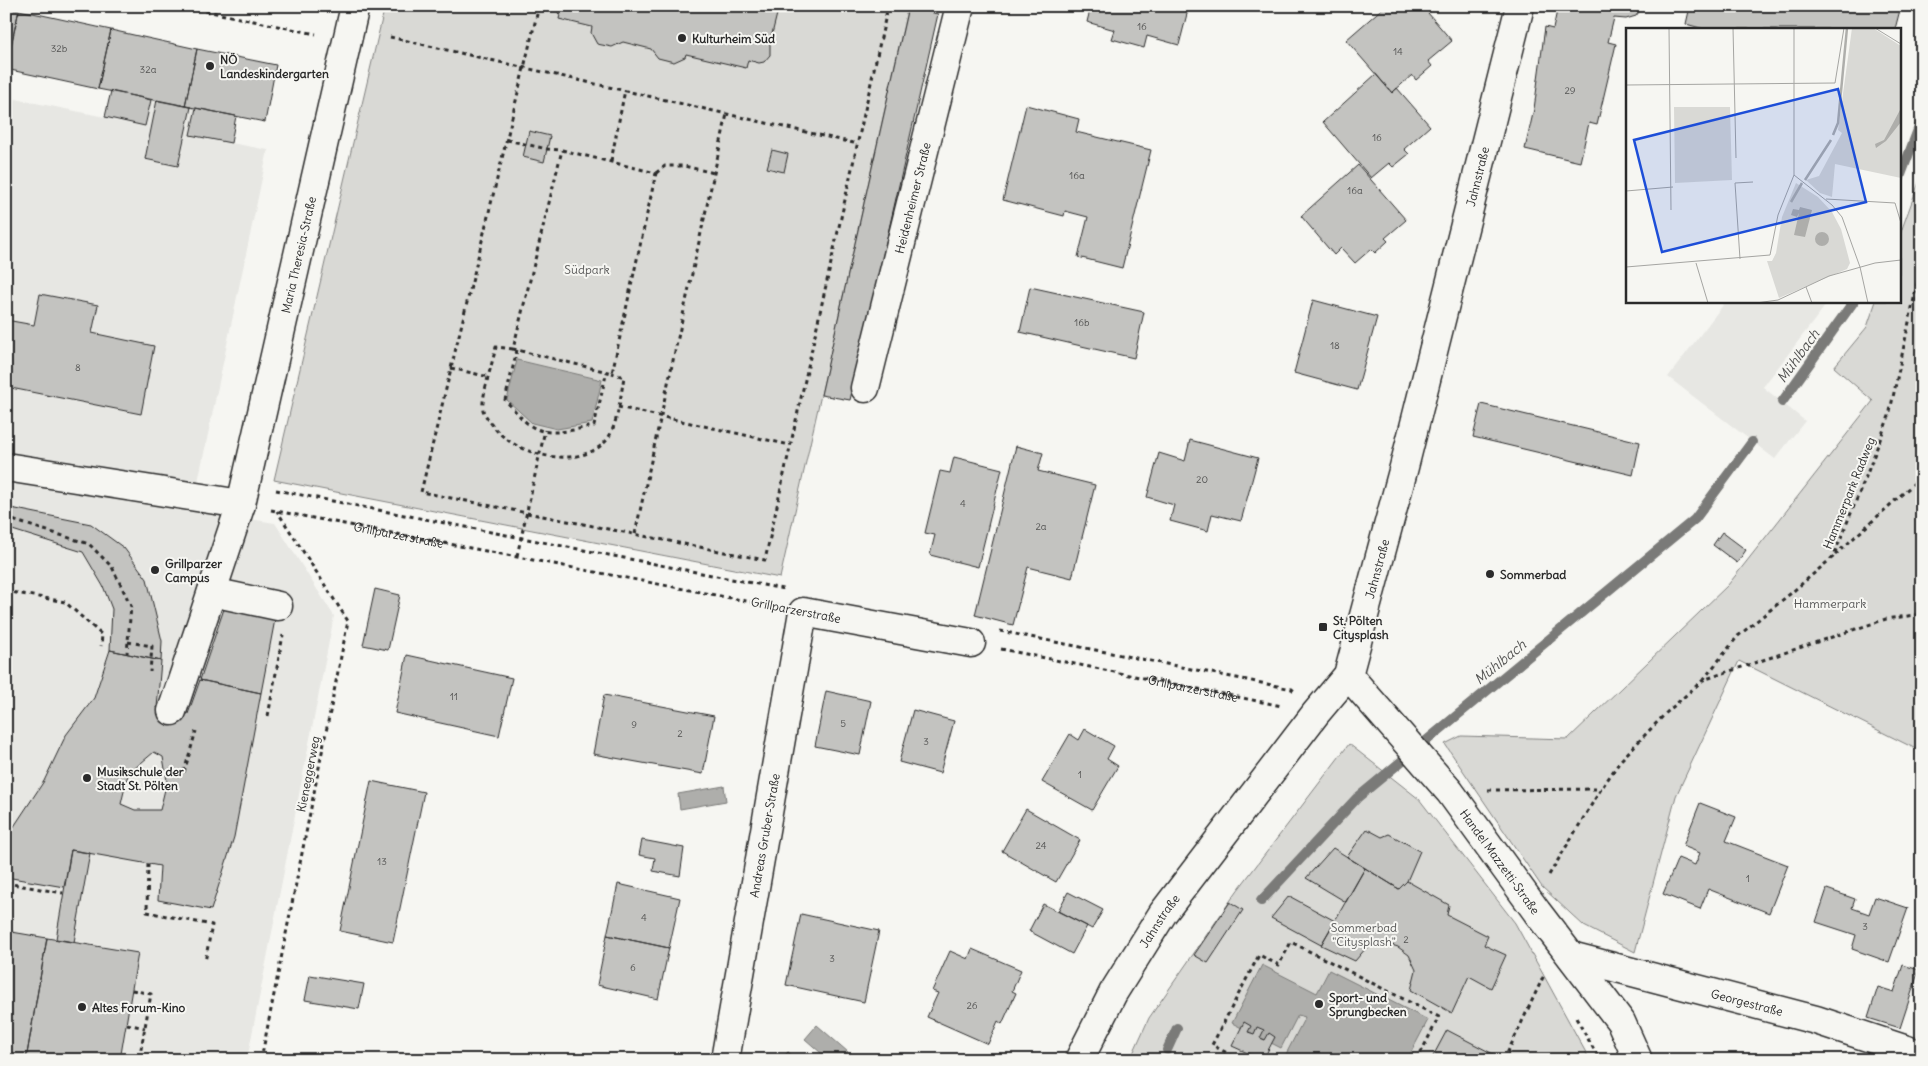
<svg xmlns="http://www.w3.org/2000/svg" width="1928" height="1066" font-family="Delius,sans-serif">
	<rect width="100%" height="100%" fill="#f6f6f2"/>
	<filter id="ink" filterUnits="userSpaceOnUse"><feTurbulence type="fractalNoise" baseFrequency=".02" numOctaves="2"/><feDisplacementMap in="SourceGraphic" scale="10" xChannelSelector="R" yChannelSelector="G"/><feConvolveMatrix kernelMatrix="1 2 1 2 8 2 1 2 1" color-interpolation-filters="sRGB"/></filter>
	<g filter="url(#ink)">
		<path fill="#e7e7e3" d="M111,91L236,116L231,143L268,150L192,510L275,523L334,616L247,1060H6V97L105,117Z
			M1726,301H1829L1763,387L1805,421L1775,459L1668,377Z"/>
		<path fill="#d9d9d5" stroke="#828280" d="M385,6H908L780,578L274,480Z
			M1922,174V752L1739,661L1676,796L1635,952L1584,926L1542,887L1445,744L1461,736L1568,739L1728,585L1873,401L1834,367L1867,327L1876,301H1899V237Z
			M1349,744L1419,799L1515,923L1590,1060H1130L1149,1018L1237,891Z"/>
		<path fill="#aeaeab" stroke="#7a7a78" d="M517,360L602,380L592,423L557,429L532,423L507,400Z
			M724,786L726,801L680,809L678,794Z
			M1262,965L1317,993L1329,970L1428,1020L1407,1060H1283L1305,1017L1298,1015L1281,1048L1232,1023Z
			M817,1025L848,1052L841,1060H829L805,1039Z"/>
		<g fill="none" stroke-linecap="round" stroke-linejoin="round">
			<path stroke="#7a7a78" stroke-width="10" d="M1899,180L1922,119
				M1782,402L1854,301
				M1261,901L1357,798L1695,519L1752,442
				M1167,1050L1177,1028"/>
		</g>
		<path fill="#c3c3c0" stroke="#2b2b2b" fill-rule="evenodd" d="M557,6H779L770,42V55L764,62L759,63L748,60L746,68L686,54L685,57L674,62L658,58L651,49L623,42L612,47L597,44L591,33L592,27L559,19L560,15L558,13Z
			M1091,6H1189L1179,45L1147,36L1144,48L1112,39L1115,30L1087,22Z
			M1385,6H1422L1452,41L1428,61L1432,66L1416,80L1412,75L1392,93L1346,40Z
			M1558,6H1643L1636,16L1626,19L1614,18L1608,42L1616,44L1597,125L1589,123L1580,162L1525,149L1534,109L1545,27L1553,29Z
			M1669,6H1901L1895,29H1704L1686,24L1689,11Z
			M6,7L19,10L6,66Z
			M908,7L938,14L850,400L821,395Z
			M19,10L111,30L98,89L6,69Z
			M111,30L197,49L185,106L98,89Z
			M197,49L276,65L265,122L185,106Z
			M1376,74L1392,93L1397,88L1430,126L1404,149L1409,154L1393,167L1389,163L1371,178L1323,122Z
			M111,91L151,100L145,126L105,117Z
			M157,100L191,107L178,166L145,159Z
			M1026,105L1079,119L1076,132L1151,150L1122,268L1078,257L1088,217L1065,211L1064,216L1003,200Z
			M196,108L236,116L231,143L190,135Z
			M529,131L550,136L544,162L523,157Z
			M772,150L788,154L784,172L767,168Z
			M1358,165L1406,220L1385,238L1388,241L1375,253L1371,249L1355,263L1341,248L1334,255L1301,216Z
			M1030,287L1144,312L1134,358L1020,332Z
			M40,294L98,305L92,333L154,346L141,414L6,387V320L34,325Z
			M1313,300L1377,317L1357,390L1294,373Z
			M1481,404L1640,442L1633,475L1473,437Z
			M1190,440L1258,458L1241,521L1212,514L1208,531L1170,521L1174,505L1147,497L1159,453L1185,461Z
			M1016,446L1043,453L1038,471L1095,485L1072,578L1028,567L1013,625L975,615Z
			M954,457L1002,469L978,567L930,555L935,535L925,533L940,471L950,473Z
			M6,507L91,524L124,548L147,579L162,641L161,661L110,650L112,609L103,586L83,552L6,528Z
			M1722,532L1746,550L1737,563L1713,545Z
			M375,589L400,595L388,650L363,645Z
			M226,603L276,614L261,693L200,680Z
			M110,650L161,661L157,708L188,714L200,680L261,693L234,837L211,910L158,900L160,866L71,850L64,887L6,877V857L11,831L44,781L66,735L94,698ZM154,752L163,757L167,781L160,810H135L121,804L128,774Z
			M407,655L512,678L499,736L395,713Z
			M826,691L871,701L860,755L815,746Z
			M604,695L714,716L703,774L593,754Z
			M913,710L954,721L940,773L899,762Z
			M1085,729L1114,746L1107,759L1118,766L1092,810L1042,782L1070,734L1079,740Z
			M371,781L424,792L393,942L340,931Z
			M1700,803L1736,817L1726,841L1788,865L1769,913L1708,889L1700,909L1663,894L1678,858L1695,865L1700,853L1683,846Z
			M1026,809L1080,840L1056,882L1002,851Z
			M1367,829L1382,837L1389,834L1420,851L1407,881L1399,889L1347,857Z
			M642,840L684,848L680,876L653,871L655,858L639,855Z
			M1333,848L1365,868L1346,902L1306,878Z
			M71,850L90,853L74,942L56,939Z
			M1365,868L1399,889L1407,881L1449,905L1447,915L1488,936L1484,945L1506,955L1491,988L1469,976L1452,1013L1411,990L1416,970L1409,955L1398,947L1382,942L1366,948L1355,961L1321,945Z
			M618,884L680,898L669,948L607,935Z
			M1827,889L1855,899L1852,908L1869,914L1875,897L1908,908L1889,962L1852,949L1856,935L1816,922Z
			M1068,892L1103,910L1092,929L1058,911Z
			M1289,896L1335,921L1321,945L1271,918Z
			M1230,902L1243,910L1208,963L1194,955Z
			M1043,904L1087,926L1072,954L1029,931Z
			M801,914L879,931L864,1002L786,985Z
			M6,931L47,938L26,1060H6Z
			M607,935L669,948L658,999L597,985Z
			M47,938L138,953L120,1060H26Z
			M972,949L1021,970L1012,991L1016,993L1002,1024L998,1021L988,1044L927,1017L938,993L932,991L950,951L968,959Z
			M1903,965L1919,970L1900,1028L1868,1018L1878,987L1894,992Z
			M310,975L364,984L359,1009L305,1000Z
			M1244,1022L1251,1026L1248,1032L1254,1034L1257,1027L1264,1030L1260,1038L1265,1040L1269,1033L1275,1037L1263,1060L1232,1046Z
			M1447,1030L1495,1055L1493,1060H1431Z
			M788,1052L797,1060H780Z"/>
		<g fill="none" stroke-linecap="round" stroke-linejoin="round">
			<defs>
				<g id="street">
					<path id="s3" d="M865,388L960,6"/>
					<path d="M6,467L241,504"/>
					<path d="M212,592L278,606"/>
					<path id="s4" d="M172,711L241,504L355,6"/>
					<path id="s5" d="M1571,956L1816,1020L1922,1055"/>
					<path id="s6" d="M725,1060L803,612L971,643"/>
				</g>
				<g id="secondary">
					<path id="s7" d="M1348,675L1450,792L1537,912L1621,1022L1638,1060"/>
					<path id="s8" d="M1079,1060L1113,993L1163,913L1316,713L1348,675L1404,467L1520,6"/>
				</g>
			</defs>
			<use href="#street" stroke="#2b2b2b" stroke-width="31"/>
			<use href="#secondary" stroke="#2b2b2b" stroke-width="31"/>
			<g stroke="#2b2b2b" stroke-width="3" stroke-dasharray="4 4" stroke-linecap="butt">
				<path d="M182,6L316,34"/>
				<path d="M539,6L421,492L765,560L888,6"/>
				<path d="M390,37L858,144"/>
				<path d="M507,140L547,149L562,150L656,173L612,373L513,349L562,150"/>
				<path d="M611,161L625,90"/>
				<path d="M656,173L665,166H684L714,173"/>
				<path d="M513,349L496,347C493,361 481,397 483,410C484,414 488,419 491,423C511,455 576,471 605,442C617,430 621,394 624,377L612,373"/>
				<path d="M517,350L505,400C513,408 522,420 531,426C549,438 575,429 594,426L607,371"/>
				<path d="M451,368L489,377"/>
				<path d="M618,407L790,445"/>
				<path d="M276,490L783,589"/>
				<path id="s1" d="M271,510L773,606"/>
				<path d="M6,518L89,544L112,567L131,606L127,653"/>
				<path d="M635,534L727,114"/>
				<path d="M1835,555L1922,476"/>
				<path d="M517,556L545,430"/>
				<path d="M6,591L65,602L102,635L101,646"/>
				<path d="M1000,631L1292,689L1294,691"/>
				<path d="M128,642L152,646L150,672"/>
				<path id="s2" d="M1001,649L1282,706"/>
				<path d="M1703,680L1738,636L1790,594L1833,557L1865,479L1889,416L1922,261"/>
				<path d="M268,716L283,635"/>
				<path d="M184,772L196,731"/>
				<path d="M1488,790L1601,789"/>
				<path d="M148,864L147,912L212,925L205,962"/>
				<path d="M1549,875L1601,789L1621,760L1666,713L1703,680L1886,619L1922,614"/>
				<path d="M6,883L63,893"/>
				<path d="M132,990L151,994L139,1060"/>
				<path d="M1576,1018L1600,1060"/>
				<path d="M127,1024L145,1028"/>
				<path d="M261,1060L348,621L277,511"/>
				<path d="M1240,1060L1212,1045L1259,955L1279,965L1291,942L1439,1017L1417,1060"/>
				<path d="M1504,1060L1545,973"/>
			</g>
			<use href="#street" stroke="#f6f6f2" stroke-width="28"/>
			<use href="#secondary" stroke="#f6f6f2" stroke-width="28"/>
		</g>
	</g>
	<g fill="#2b2b2b" stroke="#f6f6f2" stroke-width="2">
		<circle cx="682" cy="38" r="5"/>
		<circle cx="210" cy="66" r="5"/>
		<circle cx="155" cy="570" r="5"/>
		<circle cx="1490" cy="574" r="5"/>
		<rect x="1318" y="622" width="10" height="10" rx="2.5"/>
		<circle cx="87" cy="778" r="5"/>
		<circle cx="1319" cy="1004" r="5"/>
		<circle cx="82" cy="1007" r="5"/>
	</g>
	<g text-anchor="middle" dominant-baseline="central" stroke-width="4" stroke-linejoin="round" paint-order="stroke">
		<g font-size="10" fill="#515150">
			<text x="1142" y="26">16</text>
			<text x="59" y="48">32b</text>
			<text x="1398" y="51">14</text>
			<text x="148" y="69">32a</text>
			<text x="1570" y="90">29</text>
			<text x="1377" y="137">16</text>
			<text x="1077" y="175">16a</text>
			<text x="1355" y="190">16a</text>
			<text x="1082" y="322">16b</text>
			<text x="1335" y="345">18</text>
			<text x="78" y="367">8</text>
			<text x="1202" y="479">20</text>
			<text x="963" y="503">4</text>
			<text x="1041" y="526">2a</text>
			<text x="454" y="696">11</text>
			<text x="843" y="723">5</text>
			<text x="634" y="724">9</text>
			<text x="680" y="733">2</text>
			<text x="926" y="741">3</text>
			<text x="1080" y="774">1</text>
			<text x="1041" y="845">24</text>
			<text x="382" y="861">13</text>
			<text x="1748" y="878">1</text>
			<text x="644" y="917">4</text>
			<text x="1865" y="926">3</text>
			<text x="1406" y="939">2</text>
			<text x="832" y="958">3</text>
			<text x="633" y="967">6</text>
			<text x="972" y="1005">26</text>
		</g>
		<g font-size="12" font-weight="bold" fill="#2b2b2b" stroke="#f6f6f2" text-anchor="start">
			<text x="692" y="38">Kulturheim Süd</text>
			<text x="220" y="59">NÖ<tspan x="220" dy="14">Landeskindergarten</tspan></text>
			<text x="165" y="563">Grillparzer<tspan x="165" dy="14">Campus</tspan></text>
			<text x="1500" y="574">Sommerbad</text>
			<text x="1333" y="620">St. Pölten<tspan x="1333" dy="14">Citysplash</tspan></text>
			<text x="97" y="771">Musikschule der<tspan x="97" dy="14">Stadt St. Pölten</tspan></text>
			<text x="1329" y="997">Sport- und<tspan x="1329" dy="14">Sprungbecken</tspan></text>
			<text x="92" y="1007">Altes Forum-Kino</text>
		</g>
		<g font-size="12" fill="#2b2b2b" stroke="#f6f6f2">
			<text stroke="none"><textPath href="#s8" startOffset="986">Jahnstraße</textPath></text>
			<text stroke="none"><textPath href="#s3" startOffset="196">Heidenheimer Straße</textPath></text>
			<text stroke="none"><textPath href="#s4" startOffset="474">Maria Theresia-Straße</textPath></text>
			<text transform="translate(1849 493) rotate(-68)">Hammerpark Radweg</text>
			<text stroke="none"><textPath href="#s1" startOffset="130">Grillparzerstraße</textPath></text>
			<text stroke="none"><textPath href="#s8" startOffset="581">Jahnstraße</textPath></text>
			<text transform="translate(796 610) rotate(11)">Grillparzerstraße</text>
			<text stroke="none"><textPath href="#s2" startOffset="196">Grillparzerstraße</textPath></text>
			<text transform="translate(308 774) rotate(-79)">Kieneggerweg</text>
			<text stroke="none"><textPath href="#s6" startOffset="228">Andreas Gruber-Straße</textPath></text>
			<text stroke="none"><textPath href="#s7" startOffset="241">Handel Mazzetti-Straße</textPath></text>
			<text stroke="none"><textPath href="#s8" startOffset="161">Jahnstraße</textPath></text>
			<text stroke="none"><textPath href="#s5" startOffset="182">Georgestraße</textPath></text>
		</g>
		<g font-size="12" fill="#565656" stroke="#f6f6f2">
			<text x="587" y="269">Südpark</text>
			<text x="1830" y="603">Hammerpark</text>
			<text x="1364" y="927">Sommerbad<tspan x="1364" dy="14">"Citysplash"</tspan></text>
		</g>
		<g font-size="14" font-style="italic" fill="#525251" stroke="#f6f6f2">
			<text transform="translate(1798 356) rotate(-54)">Mühlbach</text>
			<text transform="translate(1500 662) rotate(-39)">Mühlbach</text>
		</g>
	</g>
	<g transform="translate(1626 28)">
		<rect width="275" height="275" fill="#f6f6f2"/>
		<path d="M226,0H247L275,18V150L209,136L206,169L194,165L180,152L193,148L216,105L212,102ZM48,79H104L106,152L49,155ZM170,155L192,169L206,184L215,201L224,235L221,241L153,270L141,233H146L150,225L156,189Z" fill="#d9d9d5"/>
		<path d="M275,63V94L260,113L250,120L249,116L258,112L274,82ZM174,179L186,182L179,209L168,207L173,185L171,189L165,187L167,181L173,182ZM189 211a7 7 0 1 1 14 0a7 7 0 1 1-14 0Z" fill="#aeaeab"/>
		<path fill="none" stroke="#aeaeab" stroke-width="2.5" d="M207,107L212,95L221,0M179,152L205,112M165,174L176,155"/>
		<path fill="none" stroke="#a5a5a2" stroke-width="1" d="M43,0L45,182M107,0L110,130M249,0L275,16M0,57L209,55L218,0M168,147L206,177L216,189L234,239L242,275M0,163L47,159M200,171L269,175M269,175L275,195M114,231L109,155L127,154M70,235L82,275M0,239L144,227L152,187L168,147V0M180,259L186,275M130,275L152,272L203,248L249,235L275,232"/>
		<path fill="#1d4ed8" fill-opacity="0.15" stroke="#1d4ed8" stroke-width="2.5" d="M212,61L240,174L36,224L8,112Z"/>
		<rect width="275" height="275" fill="none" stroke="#2b2b2b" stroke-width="2.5"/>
	</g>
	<rect width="1928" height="1066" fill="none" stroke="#f6f6f2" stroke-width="25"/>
	<rect x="12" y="12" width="1903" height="1041" fill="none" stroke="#2b2b2b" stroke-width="2" filter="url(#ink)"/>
</svg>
